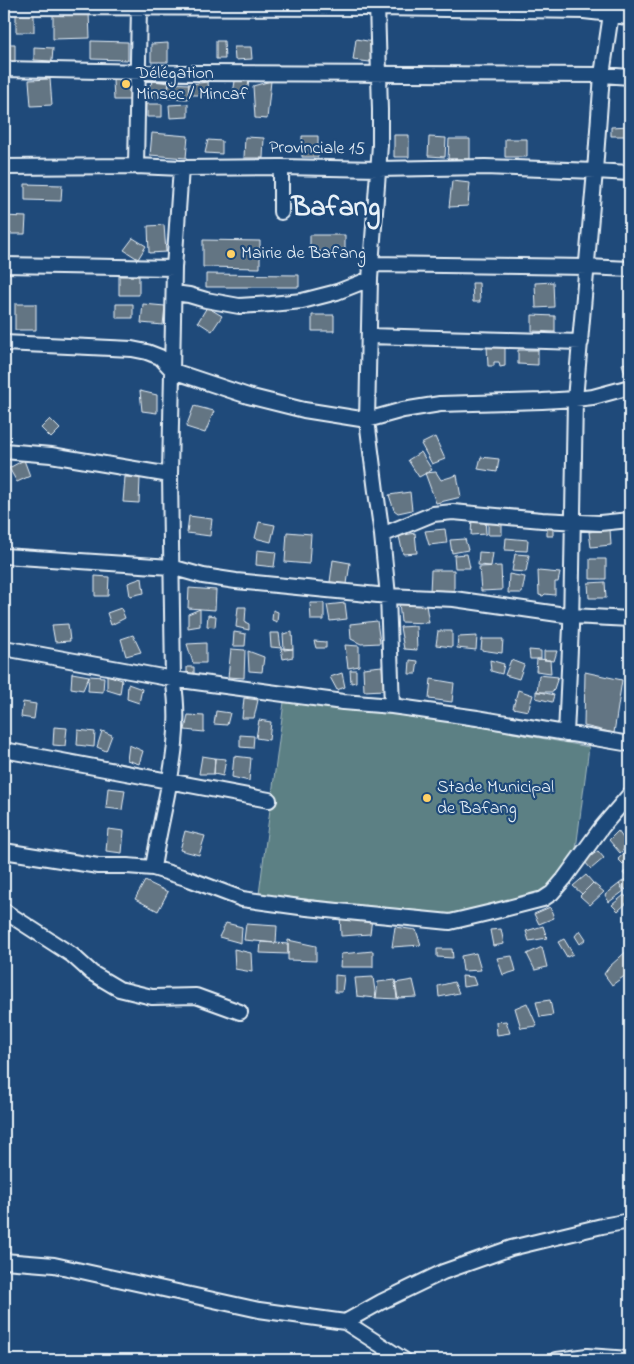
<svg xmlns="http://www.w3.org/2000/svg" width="634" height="1364" font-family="'Indie Flower',sans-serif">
	<rect width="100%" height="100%" fill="#1f4a7a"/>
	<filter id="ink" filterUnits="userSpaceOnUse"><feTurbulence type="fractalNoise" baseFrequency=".02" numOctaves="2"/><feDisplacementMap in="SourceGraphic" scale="10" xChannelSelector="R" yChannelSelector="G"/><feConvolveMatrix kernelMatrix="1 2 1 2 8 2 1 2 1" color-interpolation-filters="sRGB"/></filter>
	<g filter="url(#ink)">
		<path fill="#5c8084" stroke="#a2b8be" d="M284,702L438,719L589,747L576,849L545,892L451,915L259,894Z"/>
		<path fill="#637483" stroke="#e8f1f8" d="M16,13H34V32H16Z
			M53,13H89L90,38L53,39Z
			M356,39L373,42L370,62L353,60Z
			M91,41L128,42V60L91,59Z
			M216,41H224L225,59H216Z
			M168,43V62H151V44Z
			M4,44H15V63H4Z
			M34,47L53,48L52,61L34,60Z
			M234,47H251L252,59L235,60Z
			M50,79L52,105L31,106L29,80Z
			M113,80H129L130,100H114Z
			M154,81L169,83L167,98H149V86Z
			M235,81H249L247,93L233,94Z
			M271,81L267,119L255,118L253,86Z
			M208,82L209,95H188L189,84Z
			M169,83L189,84L188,99L167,98Z
			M147,104H162V117H147Z
			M188,104V117L170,118L169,105Z
			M630,126V136H611V127Z
			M152,133L188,136L186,158L150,155Z
			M394,135H409V157H394Z
			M302,136H318V157H302Z
			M245,137L264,138L263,158H244Z
			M429,137L446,138L445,157L428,156Z
			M449,139H470V159H448Z
			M505,139H527V157H505Z
			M208,140L222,141V154L205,153Z
			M452,181L470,183L468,206L449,207Z
			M25,184L62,185L61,201L25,200Z
			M4,216L26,217L25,234H4Z
			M164,225L166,252L149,253L148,226Z
			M310,235H345V252L310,251Z
			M133,238L146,246L138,259L124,250Z
			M203,240L260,241V268L203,267Z
			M206,274L299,275V287H206Z
			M119,276H139V295H119Z
			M553,282L554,307L536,308L535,283Z
			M472,283H479L480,302H473Z
			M15,304H36V330H15Z
			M116,304H133V318H116Z
			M143,304L165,306L163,325L141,323Z
			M207,307L222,316L212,331L198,322Z
			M312,315H334V331H312Z
			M532,315L555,316V332L532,331Z
			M487,346H505V366L500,367L499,362H494V366H488Z
			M518,350H538V365L518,364Z
			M630,362V382H628L622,364Z
			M140,391L157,395V413L142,411Z
			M194,406L214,411L205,433L186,427Z
			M50,419L60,429L51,438L41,428Z
			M435,437L445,459L432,464L421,444Z
			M421,452L432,470L419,477L408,460Z
			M481,457L499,459L497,472L478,469Z
			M24,460L30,476L17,482L9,468Z
			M436,472L441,480L457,475L461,497L436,503L425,473Z
			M125,477L140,478L139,503L123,502Z
			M410,492L412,510L398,513L394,510L389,495Z
			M189,516L212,519L210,536L187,533Z
			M472,518L485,519L486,534L471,535Z
			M502,519V535H488V520Z
			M259,522L275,525L271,542L255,538Z
			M547,528L553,529V536H547Z
			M445,529L447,543L429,545L425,531Z
			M610,529L611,545L591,547L589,532Z
			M287,532L311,534L309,564L285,562Z
			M415,533L417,553L403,554L399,536Z
			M506,538L528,540L527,551L505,550Z
			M465,539L468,550L452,553L450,540Z
			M257,550L276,552L274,567L256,565Z
			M479,552L493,553L491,566L478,565Z
			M467,554L470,568H455L454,555Z
			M515,554L529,555L526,572L512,571Z
			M590,559H606V579H590Z
			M333,560L350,563L347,584L330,582Z
			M501,566L502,590L481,591L479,567Z
			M431,570H454V591L430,592Z
			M538,571L560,573L558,582H555V595L545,594L543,596L539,595Z
			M509,574L525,577L522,593H508Z
			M95,576L109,577L108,596H95Z
			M142,578L144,593L130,596L128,583Z
			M605,582L606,598H589L588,583Z
			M189,588L216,590L215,610L188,608Z
			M626,588H630V607H626Z
			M310,603H324V620H311Z
			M345,603L347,619L330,621L327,605Z
			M399,603L426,605L429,623L401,622Z
			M238,607H246L245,622L249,624V630L236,627Z
			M121,608L125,618L111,625L107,613Z
			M200,609V626L188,628V614Z
			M273,610L278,612L277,622L272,620Z
			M208,615L216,616L215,627L207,626Z
			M377,621L380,643L361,644L351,639L350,624Z
			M68,624L70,641L55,642L52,625Z
			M416,626L417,650L404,649L400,627Z
			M438,631H452V647L436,645Z
			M234,632L246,634L245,646H233Z
			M292,632L293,649L284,650L283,634Z
			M270,633H279L281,648L271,647Z
			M133,635L141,652L126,656L121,639Z
			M477,636L476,650L457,648L458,637Z
			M482,639H503L502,653L481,650Z
			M314,641L326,642V648H316Z
			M206,643V663H193L187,644Z
			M345,645L359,646V666L348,668Z
			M281,648L293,649V657L283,659Z
			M231,649L245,650L244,678L228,677Z
			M529,650L541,651V659H530Z
			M248,651L264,657L262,672L249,671Z
			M544,651H557L554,661L544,660Z
			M537,659L550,660L551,673L536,671Z
			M410,660L418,661L416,674H409Z
			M490,660L504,664L502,674L491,671Z
			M511,660L524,665L519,679L505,675Z
			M382,666L384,690L364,691L363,668Z
			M187,667H194V676L187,674Z
			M350,670H356V682L351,683Z
			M585,672L622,680L614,733L584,726Z
			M72,673L89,676L83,690L71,688Z
			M342,673L345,687L337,690L330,677Z
			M107,675L122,680L120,694L107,690Z
			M539,675L558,677L553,692H537Z
			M89,676L104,677L103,692L88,691Z
			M431,679L454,683L452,702L429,699Z
			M128,684L142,689L139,703L127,699Z
			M518,690L533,695L528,711L513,708Z
			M536,691L554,695L552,702L536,698Z
			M244,698L258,700L254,718H242Z
			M23,702L36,704L34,719L21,717Z
			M216,711L230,713L227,725L214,724Z
			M188,715L204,716V732L185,730Z
			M259,720L271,722L269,740L256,738Z
			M54,727L67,728L65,746L53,745Z
			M78,730L95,732L94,747L77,745Z
			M102,731L112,735L106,751L97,747Z
			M240,735L254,736L253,748L240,747Z
			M129,745L143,751L139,764L127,760Z
			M202,756L215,758L214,774H199Z
			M234,756L251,758L249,781L232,777Z
			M215,758L226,759L223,776L214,774Z
			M108,788L125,790L122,810L106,808Z
			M108,829L124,831L122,853L106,851Z
			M185,831L205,836L199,855L180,850Z
			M618,831L623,838L630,839V844L620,853L609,840Z
			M628,850L630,855V859L623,864L618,859Z
			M598,851L604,858L591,869L584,861Z
			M630,868V887L626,890L619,884L627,878L623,873Z
			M586,875L593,883L582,894L573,886Z
			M145,881L168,892L158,911L135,899Z
			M593,883L604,892L590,905L580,896Z
			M619,884L624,891L609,902L605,895Z
			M624,895L630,900L618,911L612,905Z
			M550,907L554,918L539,924L534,914Z
			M340,914L372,918L370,934L341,936Z
			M226,923L242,927L241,943L219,937Z
			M246,924L277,926L276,943L244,940Z
			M543,926L547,938L529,941L526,931Z
			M395,927L416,930L421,945L392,947Z
			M501,929L504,944L493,946L490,930Z
			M580,930L586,939L580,944L575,936Z
			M564,939L573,954L567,957L558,942Z
			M288,940L316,946V961L288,960Z
			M261,942L288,944V954L260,953Z
			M542,947L547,967L535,970L527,954Z
			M630,948V972L612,985L604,974L609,967Z
			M234,949L251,953L252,972L235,969Z
			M437,949H452L453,958L437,957Z
			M373,951V967H340L341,954Z
			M476,953L481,970L463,971L461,956Z
			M512,956L516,971L503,975L497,958Z
			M335,975L344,976L342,992H335Z
			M462,976L473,977L476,985L463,987Z
			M373,977L376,998L357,996L355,978Z
			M395,980L398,999L376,998L378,982Z
			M413,980L417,997L397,998L395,983Z
			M454,982L459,993L439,997L438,986Z
			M550,1000L553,1015L540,1017L536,1002Z
			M527,1003L537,1026L521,1028L515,1008Z
			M506,1021L510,1033L497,1035L496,1022Z"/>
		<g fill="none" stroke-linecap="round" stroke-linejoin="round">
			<defs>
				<path id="minor" d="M377,4L380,110V145L370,279L367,420L377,499L382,535L388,596L392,706
					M4,7L377,8L584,11L611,14L630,18
					M4,69L194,73L602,75L630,77
					M136,166L139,7
					M4,167L136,166L181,168L281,167L378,169L485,167L595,171L630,173
					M281,212V167
					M371,264L587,267L630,269
					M4,265L174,268
					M174,293L189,295L206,300L239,306L271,304L302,301L337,292L370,279
					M369,336L581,342
					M4,343L132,349L147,352L160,357L173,371L248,396L304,410L367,420L403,410L440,404L542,401L575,399L593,397L630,387
					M4,451L51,455L170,475
					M382,535L433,514L453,512L542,520L600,523L630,520
					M4,556L171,567L203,576L236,581L388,596L454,599L572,616L630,619
					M4,648L173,679L343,702L392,706L477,718L630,744
					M566,734L571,627L575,399L595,171L602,75L611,14L614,4
					M4,750L269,800
					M4,851L98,866H127L153,868L189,879L242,899L307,908L450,922L492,912L543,899L552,893L564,879L602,827L630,794
					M153,868C162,806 185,743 173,679L170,475L174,268L181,168
					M4,911L72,955L92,973L119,989L152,997L196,996L240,1012
					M4,1261L54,1265L259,1310L345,1322L381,1302L443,1272L511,1248L602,1226L630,1221
					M345,1322L404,1360
					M557,1360L587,1356L630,1359"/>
			</defs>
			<use href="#minor" stroke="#e8f1f8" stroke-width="18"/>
			<use href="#minor" stroke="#1f4a7a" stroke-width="14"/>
		</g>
	</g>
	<g fill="#ffd166" stroke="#1f4a7a" stroke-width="2">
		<circle cx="126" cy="84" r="5"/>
		<circle cx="231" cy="254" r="5"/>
		<circle cx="427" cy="798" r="5"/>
	</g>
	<g text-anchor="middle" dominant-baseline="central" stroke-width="4.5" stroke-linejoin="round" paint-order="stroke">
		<g font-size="18" fill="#e8f1f8" stroke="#1f4a7a" text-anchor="start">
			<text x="136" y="74">Délégation<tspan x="136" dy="21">Minsec / Mincaf</tspan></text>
			<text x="241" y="254">Mairie de Bafang</text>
			<text x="437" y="788">Stade Municipal<tspan x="437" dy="21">de Bafang</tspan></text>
		</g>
		<g font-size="18" fill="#e8f1f8" stroke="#1f4a7a">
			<text transform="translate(317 149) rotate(1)">Provinciale 15</text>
		</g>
		<g font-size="28" font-weight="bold" fill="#e8f1f8" stroke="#1f4a7a">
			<text x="336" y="208">Bafang</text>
		</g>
	</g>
	<rect width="634" height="1364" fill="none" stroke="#1f4a7a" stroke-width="20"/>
	<rect x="10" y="10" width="614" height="1344" fill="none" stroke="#e8f1f8" stroke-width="2" filter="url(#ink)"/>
</svg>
